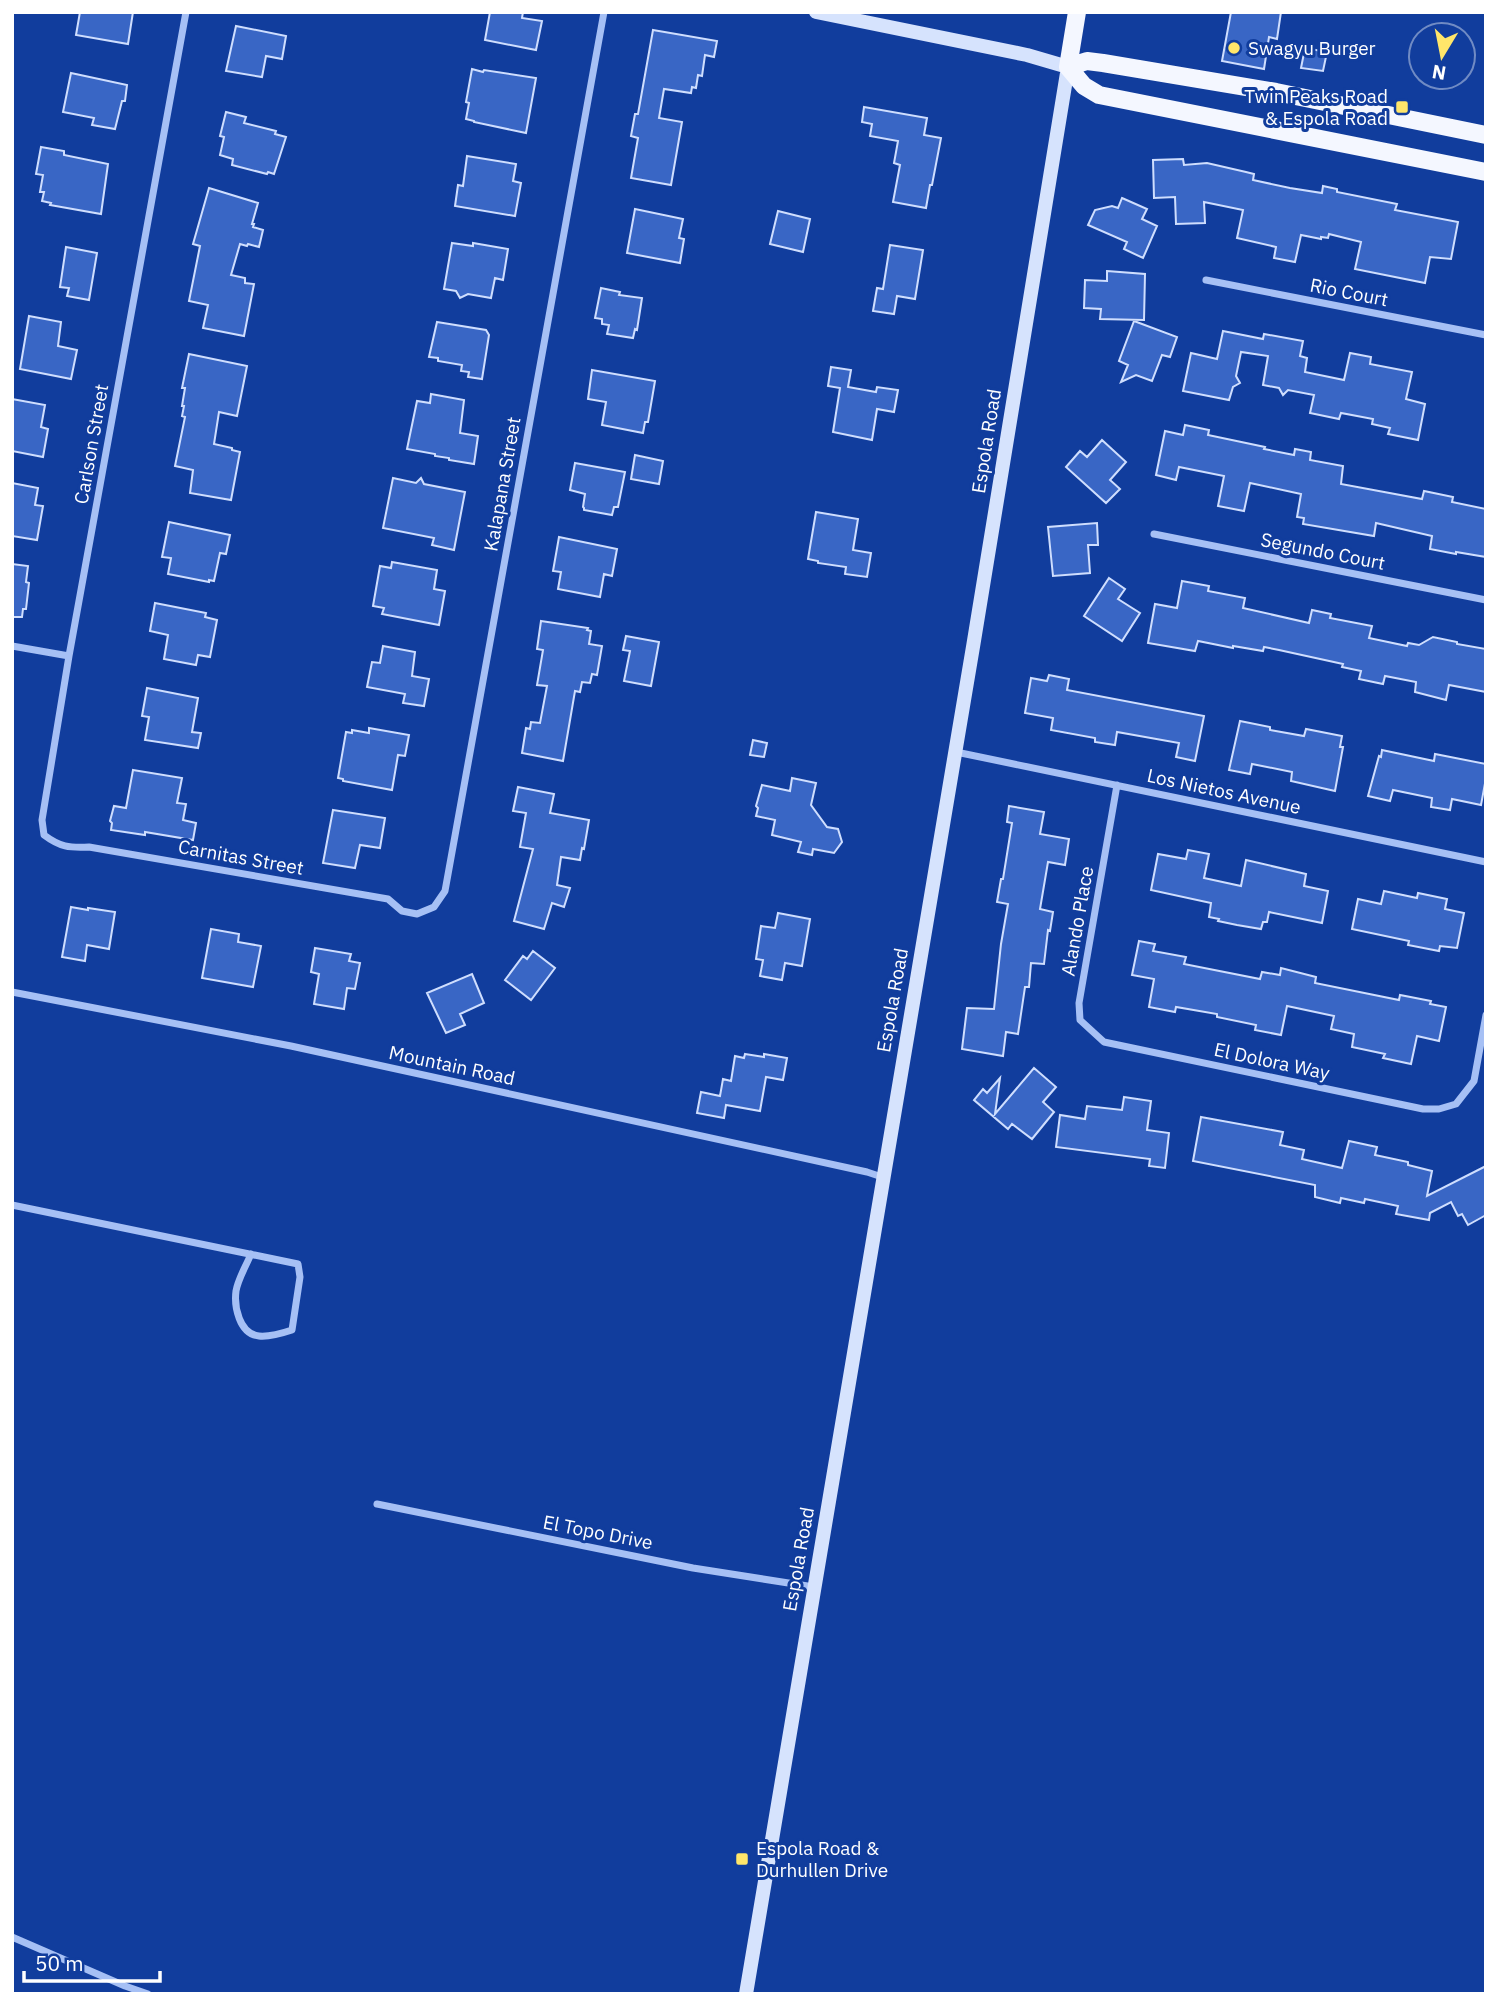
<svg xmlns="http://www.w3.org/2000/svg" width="1498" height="2006" font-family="'IBM Plex Sans',sans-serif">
	<rect width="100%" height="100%" fill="#113d9d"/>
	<path fill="#3966c5" stroke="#cfdefe" stroke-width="2" d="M80,12H133L128,44L76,35Z
		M490,12H523L522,18L542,21L536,50L485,40Z
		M1231,12H1281L1277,39L1269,37L1264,69L1222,61Z
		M236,26L286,36L282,59L266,56L262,77L226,71Z
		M653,30L717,41L714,57L705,55L702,76L698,75L696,88L692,87L691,93L664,89L659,118L682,122L671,185L631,178L638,138L631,136L635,114H638Z
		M1305,48L1327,52L1323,71L1301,68Z
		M472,69L483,72L484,70L536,78L526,133L474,122V121L466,119L469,103L466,102Z
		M71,73L127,85L125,101H122L115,129L92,125L94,118L63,112Z
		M864,107L927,118L924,135L941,138L932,185H930L926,208L893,202L900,165L894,163L898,141L870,136L872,124L862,122Z
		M226,112L246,117L244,123L276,131L275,134L286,137L274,174L268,172L267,174L232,165L233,159L220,155L224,137L220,136Z
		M41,147L64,151V155L108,164L101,214L50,205L51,203L42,201L44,192H40L43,175L36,174Z
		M467,156L516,164L513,181L521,183L515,216L455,206L458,185L463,186Z
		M1183,159L1184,165L1207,163L1246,172L1254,174L1253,180L1290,188L1322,193L1323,186L1337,189V192L1397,204L1395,210L1458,222L1451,259L1430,257L1425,283L1355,269L1361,242L1329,234L1328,238L1321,237V239L1301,235L1295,262L1274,258L1276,247L1237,238L1243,210L1204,202L1205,223L1176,224L1175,197L1154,198L1153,160Z
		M209,188L258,203L252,224H254L253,227L263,230L259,247L248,244L247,246L240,244L231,275L245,278V283L254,284L244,336L203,328L208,305L189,301L200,246L193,244Z
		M1122,198L1147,209L1142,219L1157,226L1143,258L1124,249L1127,242L1088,225L1095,210L1112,206L1118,208Z
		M635,209L683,219L679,238L684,239L680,263L627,253Z
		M778,211L810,219L803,252L770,244Z
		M452,243L473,246V243L508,249L503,280L495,278L491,298L468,294L460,298L456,291L444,289Z
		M890,245L923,250L915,299L897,296L894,314L873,311L877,288L883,289Z
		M66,247L97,253L89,300L67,296L69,288L60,287Z
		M1107,271L1145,274L1144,320L1100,319L1101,309L1084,308L1085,280L1107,281Z
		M601,288L620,292L619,295L642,298L637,330L635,329L633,338L607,334L609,325L602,324V319L595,318Z
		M29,316L61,322L58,346L77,350L71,379L20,369Z
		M1134,321L1177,337L1170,357L1162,355L1152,381L1136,375L1121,382L1128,365L1119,361Z
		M437,322L486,330L489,335L482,379L468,377L469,372L461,371L462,365L438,361V358L429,357Z
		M1223,331L1263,339L1264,334L1303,341L1300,356L1307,358L1305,372L1344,380L1350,353L1371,357L1370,364L1412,372L1406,399L1425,404L1418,440L1388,434L1390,428L1372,424L1373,419L1341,413L1339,419L1310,413L1314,395L1288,390L1283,395L1279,388L1263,385L1268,356L1241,352L1236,376L1240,383L1233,387L1229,400L1183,391L1191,353L1217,359Z
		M189,354L247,366L237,416L219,412L214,444L232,448V450L240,452L231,500L190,493L193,470L175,466L185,417L182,416L184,406H182L185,388H182Z
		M831,367L851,370L848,387L876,392L877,387L898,390L894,412L877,409L872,440L833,432L840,388L828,386Z
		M592,370L655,381L648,422H645L643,433L602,425L606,402L588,399Z
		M431,394L464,400L460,433L478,436L474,464L449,460V458L435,456V454L407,449L417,401L430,403Z
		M12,399L45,405L41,427L48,429L43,457L12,451Z
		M1185,425L1209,430L1208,435L1265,447L1264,449L1294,455L1295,449L1311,452L1310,460L1343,466L1341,484L1422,499L1424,491L1453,497L1452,502L1486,509V557L1456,552V554L1430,549L1432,536L1376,523L1374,536L1303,524L1304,518L1297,517L1301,494L1250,483L1244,511L1218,506L1224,476L1179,467L1176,480L1156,475L1165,431L1183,435Z
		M1102,440L1126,462L1110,480L1120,489L1106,503L1066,467L1080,451L1087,457Z
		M635,455L663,461L659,484L631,479Z
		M575,463L625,472L618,507H614L612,515L584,510V508L583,507L585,494L570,490Z
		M393,478L416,483L421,478L424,484L465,492L454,550L432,545L434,538L383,528Z
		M12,483L38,488L35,505L43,506L37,540L12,536Z
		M816,512L858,519L853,550L871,553L867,577L845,574L846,567L818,563V561L808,559Z
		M169,522L230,535L226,554L220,553L214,581L209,580V582L168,574L171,558L162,557Z
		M1097,523L1098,545H1088L1090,573L1053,576L1048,527Z
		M559,537L617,549L612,576L604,574L600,597L558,589L561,572L553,571Z
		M392,562L437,570L434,589L445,591L439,625L382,614L384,608L373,606L380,566L391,568Z
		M12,564L28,566L26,582L29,583L26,609H23L22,617H12Z
		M1109,578L1125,589L1118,599L1140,613L1122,641L1084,616Z
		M1182,581L1209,586L1208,591L1245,598L1243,608L1309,623L1312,610L1331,614L1330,618L1372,626L1369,638L1407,646L1408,643L1419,645L1433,637L1457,642V644L1486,649V692L1449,685L1446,700L1415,692L1416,682L1385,676L1383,684L1359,679L1361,671L1342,667L1343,664L1279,650L1264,647L1263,651L1233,646V648L1198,641L1195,651L1148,643L1155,604L1177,608Z
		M155,603L206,613L205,617L217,620L210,657L198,655L196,665L164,659L168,635L150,631Z
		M541,621L588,628L587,630L591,631L589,644L602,646L597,675L592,674L590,683L582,682L580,692L575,691L563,761L522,753L526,728L530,729L531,722L540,723L547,686L537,685L543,650L537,649Z
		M626,636L659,642L651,686L624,681L630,651L623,650Z
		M383,646L415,652L412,676L429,679L424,706L403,703L405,694L367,687L372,662L380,663Z
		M1049,675L1069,679L1067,690L1204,716L1195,761L1176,757L1179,743L1117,732L1115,745L1095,742V738L1051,730L1053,718L1025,713L1031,678L1047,681Z
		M147,688L198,698L192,732L201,733L198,748L145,740L149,717L142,716Z
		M1240,721L1270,727V730L1304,736L1306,729L1342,736L1340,747H1343L1335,791L1291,781L1292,772L1252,764L1250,774L1229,770Z
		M369,728L409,735L405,756L398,755L392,790L343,781V779L338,778L346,732L352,733V730L369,733Z
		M753,740L767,743L764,757L750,755Z
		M1382,750L1434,761L1435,754L1486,764V778L1481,805L1452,799L1450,810L1431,807L1432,798L1393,790L1390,801L1368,796L1379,756L1381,757Z
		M133,770L182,778L177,803L186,804L183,820L196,823L193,840L145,832V835L111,830L112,823L110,821L114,806L126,808Z
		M792,778L816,783L811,805L827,827L838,829L842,842L834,853L813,849L812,855L798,852L801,842L772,835L775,820L756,816L758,808L756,806L762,785L790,791Z
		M518,787L554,794L550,813L589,820L584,849L582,848L580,860L561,857L557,885L570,888L564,907L552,903L544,929L514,921L533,849L520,847L526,813L513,811Z
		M1009,806L1044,812L1040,834L1069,839L1065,865L1048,862L1040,909L1053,912L1050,931L1048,930L1044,964L1031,963L1029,987H1025L1018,1034L1006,1032L1003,1056L962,1049L967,1008L994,1009L1001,944L1008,904L997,902L1001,879H1003L1012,823L1007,822Z
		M333,810L385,818L380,848L360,845L355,868L323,863Z
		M1188,850L1209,854L1204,878L1241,886L1246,860L1306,874L1304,886L1328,891L1322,923L1269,912L1267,922H1263L1261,929L1237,925L1218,921L1219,919L1209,917L1211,903L1151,890L1158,854L1186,859Z
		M1384,891L1417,898L1418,893L1447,899L1445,909L1464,913L1457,948L1440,946L1439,951L1408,945L1409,941L1352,929L1358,899L1381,904Z
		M71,907L88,910V908L115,912L109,949L87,945L85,961L62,957Z
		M778,913L810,919L802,966L785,963L782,980L760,976L763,960L756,959L761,926L775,928Z
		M211,929L239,934L238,942L261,946L253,987L202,978Z
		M1139,941L1155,944L1153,951L1186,957L1184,964L1260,979L1262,972L1280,975L1281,968L1316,977L1315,983L1399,1000L1400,995L1431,1001L1430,1004L1446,1007L1439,1041L1417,1036L1411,1064L1383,1058L1385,1054L1352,1047L1354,1034L1331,1029L1334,1016L1287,1006L1281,1035L1255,1030L1256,1025L1217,1017V1014L1176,1007L1175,1012L1149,1007L1154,979L1132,975Z
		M315,948L351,954L349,961L360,963L355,989L347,988L344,1009L314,1004L319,974L311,972Z
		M533,951L555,968L531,1000L505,980L523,956L527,959Z
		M472,974L484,1003L460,1014L465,1025L446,1033L427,993Z
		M745,1054L764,1057V1054L787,1058L783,1080L766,1077L760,1111L726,1105L724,1118L697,1113L701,1092L720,1096L723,1079L731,1081L735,1056L744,1058Z
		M1034,1068L1056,1087L1043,1102L1054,1112L1032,1139L1012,1124L1008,1129L974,1100L983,1089L987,1093L1000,1078L995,1114Z
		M1124,1097L1151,1101L1147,1130L1169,1133L1165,1168L1149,1166L1150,1159L1056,1147L1060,1115L1085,1119L1087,1106L1122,1110Z
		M1201,1117L1283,1132L1280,1145L1304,1150L1302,1159L1342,1168L1349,1141L1377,1147L1375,1155L1408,1162V1165L1432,1171L1427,1196L1486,1166V1215L1468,1225L1462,1214L1458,1216L1451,1202L1430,1213L1429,1220L1396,1214L1398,1206L1365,1199L1364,1203L1341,1198L1340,1203L1315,1197V1185L1193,1161Z"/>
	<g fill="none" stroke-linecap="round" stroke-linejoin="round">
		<path stroke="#a6c0f5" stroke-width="7" d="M186,12L69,656L42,820L44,835C60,847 69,848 89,847L388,899L402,911L417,914L434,907L445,891L604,12
			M1206,280L1486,335
			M1154,534L1486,600
			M12,646L69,656
			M956,752L1486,862
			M1117,785L1079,1003L1080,1020L1104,1042L1423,1109H1439L1456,1104L1474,1081L1486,1015
			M12,992L291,1046L867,1172L882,1177
			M12,1205L298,1264L300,1277L292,1330C283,1333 269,1337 259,1336C239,1334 234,1306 236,1291C238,1279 246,1266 251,1254
			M377,1504L693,1568L814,1587
			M12,1937L125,1986L148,1994"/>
		<path stroke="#d6e3fd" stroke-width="14" d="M746,1994C853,1351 965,710 1068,67L1027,55L816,12"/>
		<path stroke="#f4f7ff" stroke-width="18" d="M1068,67L1084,86L1099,95L1486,172
			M1068,67L1087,61L1103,63L1276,92L1486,135
			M1068,67L1077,12"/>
	</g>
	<g fill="#ffe66a" stroke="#113d9d" stroke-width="2.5">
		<circle cx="1234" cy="48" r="7"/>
		<rect x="1395" y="100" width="14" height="14" rx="3.5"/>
		<rect x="735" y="1852" width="14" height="14" rx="3.5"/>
	</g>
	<g text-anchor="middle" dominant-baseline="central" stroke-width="6" stroke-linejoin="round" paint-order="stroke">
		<g font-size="19" fill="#fff" stroke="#113d9d" text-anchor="start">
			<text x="1248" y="48">Swagyu Burger</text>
			<text x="1388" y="96" text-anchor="end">Twin Peaks Road<tspan x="1388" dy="22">&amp; Espola Road</tspan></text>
			<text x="756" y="1848">Espola Road &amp;<tspan x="756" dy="22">Durhullen Drive</tspan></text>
		</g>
		<g font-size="19" fill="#fff" stroke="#113d9d">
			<text transform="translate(1349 292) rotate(11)">Rio Court</text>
			<text transform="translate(986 441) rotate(-81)">Espola Road</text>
			<text transform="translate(91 444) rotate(-80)">Carlson Street</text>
			<text transform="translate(502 484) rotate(-80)">Kalapana Street</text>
			<text transform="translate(1323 551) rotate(11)">Segundo Court</text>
			<text transform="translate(1224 791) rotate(12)">Los Nietos Avenue</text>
			<text transform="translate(241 857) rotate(10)">Carnitas Street</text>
			<text transform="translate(1077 921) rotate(-80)">Alando Place</text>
			<text transform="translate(892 1000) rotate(-80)">Espola Road</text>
			<text transform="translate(1272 1061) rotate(12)">El Dolora Way</text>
			<text transform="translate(452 1065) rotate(12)">Mountain Road</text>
			<text transform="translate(598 1532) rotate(11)">El Topo Drive</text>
			<text transform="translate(798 1559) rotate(-80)">Espola Road</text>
		</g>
	</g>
	<rect width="1498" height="2006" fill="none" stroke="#ffffff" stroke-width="28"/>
	<g transform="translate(1442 56) rotate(190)"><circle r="33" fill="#113d9d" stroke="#708bc4" stroke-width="2"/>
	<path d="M0-5L12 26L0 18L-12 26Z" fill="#ffe66a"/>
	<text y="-10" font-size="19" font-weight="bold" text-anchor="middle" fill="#ffffff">N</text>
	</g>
	<path d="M24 1971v10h136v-10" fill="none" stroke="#ffffff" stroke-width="3.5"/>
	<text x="35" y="1971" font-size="21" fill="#ffffff" stroke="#113d9d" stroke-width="5" paint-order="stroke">50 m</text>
</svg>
